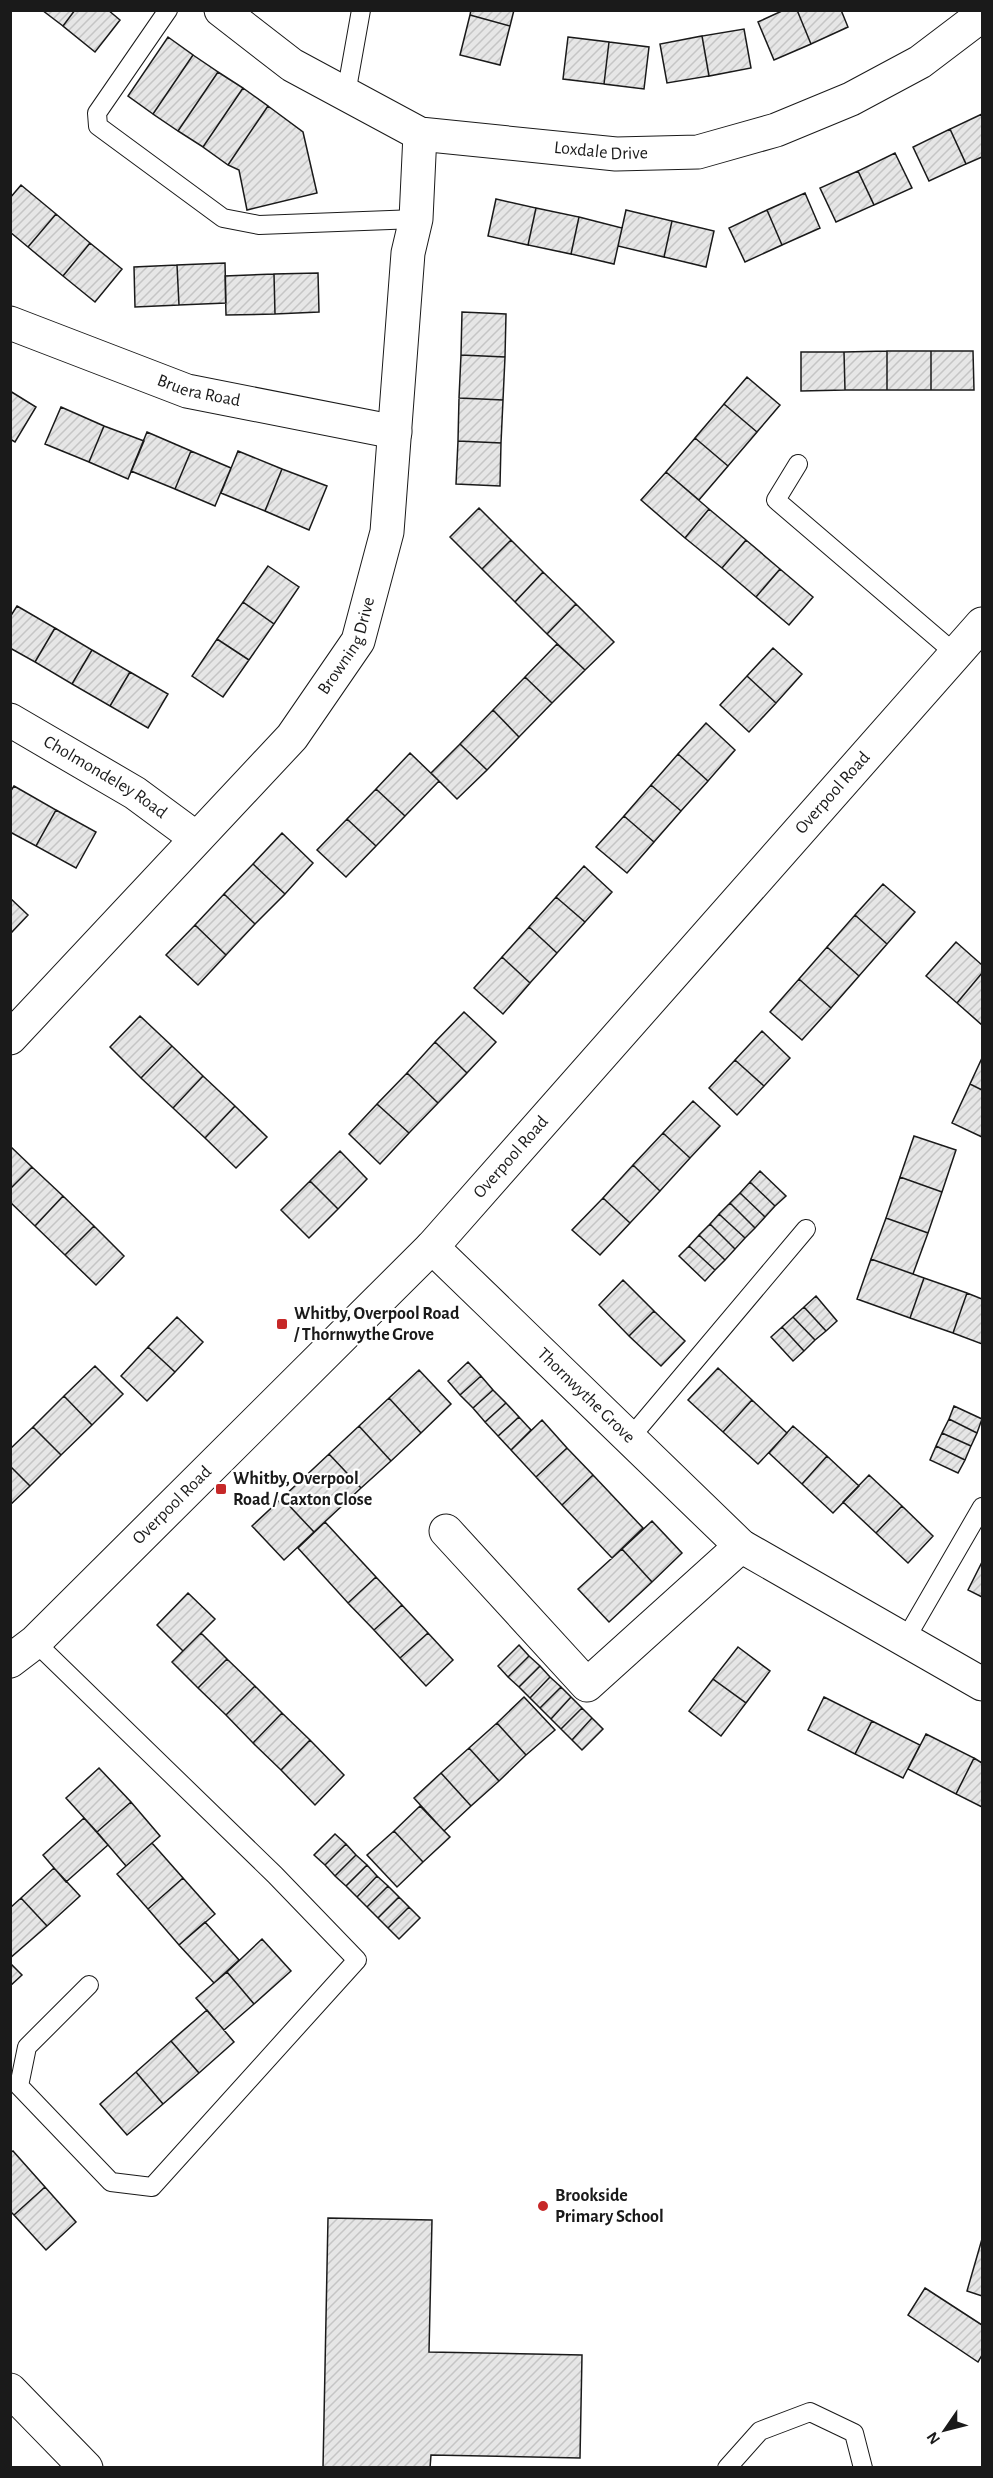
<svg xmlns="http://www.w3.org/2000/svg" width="993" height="2478" font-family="'Alegreya Sans',sans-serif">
	<defs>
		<pattern id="building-hatch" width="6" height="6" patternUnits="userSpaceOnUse" patternTransform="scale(1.5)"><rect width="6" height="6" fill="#e6e6e6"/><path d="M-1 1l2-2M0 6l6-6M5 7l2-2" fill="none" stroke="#c5c5c5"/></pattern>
	</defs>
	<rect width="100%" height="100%" fill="#fff"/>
	<path fill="url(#building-hatch)" stroke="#1a1a1a" stroke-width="1.5" d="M42,10H75L63,26Z
		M75,10H108L120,20L95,52L63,26Z
		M471,10H514L510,26L470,15Z
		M784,10H797L811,44L774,60L758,22Z
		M797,10H841L848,27L811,44Z
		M470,15L510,26L500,65L460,55Z
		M744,29L751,68L709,76L702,36Z
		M702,36L709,76L667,83L660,44Z
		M168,37L193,55L153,114L128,96Z
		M568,37L609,42L604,84L563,79Z
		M609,42L649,47L644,89L604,84Z
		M193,55L218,72L178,131L153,114Z
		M218,72L243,88L203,147L178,131Z
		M243,88L268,106L228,165L203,147Z
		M268,106L303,132L317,193L247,210L239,170L228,165Z
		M982,114V157L966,164L950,129Z
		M950,129L966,164L929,181L913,147Z
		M895,153L912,188L874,205L858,171Z
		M858,171L874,205L836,222L820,188Z
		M21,185L56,214L28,247L10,232V198Z
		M805,193L820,228L782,245L767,210Z
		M496,199L536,208L528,245L488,236Z
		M536,208L579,217L571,254L528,245Z
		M626,210L672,221L664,257L618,246Z
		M767,210L782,245L745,262L729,228Z
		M56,214L90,243L63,276L28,247Z
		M579,217L622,228L614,264L571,254Z
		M672,221L714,231L706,267L664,257Z
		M90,243L122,269L95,302L63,276Z
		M225,263L226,303L179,305L177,265Z
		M177,265L179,305L135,307L134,267Z
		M318,273L319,312L275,314L274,274Z
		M274,274L275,314L226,315L225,276Z
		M462,312L506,314L505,357L461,355Z
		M887,351H931V390H887Z
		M887,351V390H845L844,352Z
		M931,351H973L974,390H931Z
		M801,352H844L845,390L801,391Z
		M461,355L505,357L503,400L459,398Z
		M747,377L780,405L757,432L724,404Z
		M10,391L36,407L15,442L10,439Z
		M459,398L503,400L501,443L458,441Z
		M724,404L757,432L728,466L695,438Z
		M61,407L104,426L89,462L45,444Z
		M104,426L144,441L128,479L89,462Z
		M147,432L191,451L175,489L131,471Z
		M695,438L728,466L699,500L666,472Z
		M458,441L501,443L500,486L456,484Z
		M191,451L231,468L215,506L175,489Z
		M238,451L282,469L265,511L221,493Z
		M282,469L327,486L309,530L265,511Z
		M666,472L709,509L685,538L641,500Z
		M479,508L511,540L482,569L450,537Z
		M709,509L746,540L722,568L685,538Z
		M511,540L543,572L515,602L482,569Z
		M746,540L780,569L756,597L722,568Z
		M268,566L299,587L274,624L243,602Z
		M780,569L813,597L789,625L756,597Z
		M543,572L576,604L547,634L515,602Z
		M243,602L274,624L249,660L217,639Z
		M576,604L614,642L585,670L547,634Z
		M17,606L55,628L35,662L10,648V617Z
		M55,628L92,650L72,684L35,662Z
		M217,639L249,660L223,697L192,676Z
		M557,644L585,670L552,703L525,677Z
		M773,648L802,674L776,703L747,676Z
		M92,650L130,672L110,706L72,684Z
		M130,672L168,694L148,728L110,706Z
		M747,676L776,703L749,732L720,705Z
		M525,677L552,703L519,737L493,710Z
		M493,710L519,737L487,770L460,744Z
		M706,723L735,750L708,781L678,754Z
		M460,744L487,770L457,799L431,773Z
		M410,753L439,781L405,816L376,789Z
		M678,754L708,781L681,811L651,785Z
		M651,785L681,811L654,842L624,816Z
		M14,786L56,810L36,846L10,832V792Z
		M376,789L405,816L376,846L347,819Z
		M56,810L96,832L76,868L36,846Z
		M624,816L654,842L627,873L596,847Z
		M347,819L376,846L346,877L317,850Z
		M282,833L313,863L285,894L253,864Z
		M253,864L285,894L255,924L224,894Z
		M584,866L612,892L585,922L556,897Z
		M883,884L915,912L887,944L855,915Z
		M224,894L255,924L226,955L195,925Z
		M556,897L585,922L557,953L529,927Z
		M10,898L28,915L10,934Z
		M855,915L887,944L859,976L827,947Z
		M195,925L226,955L198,985L166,955Z
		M529,927L557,953L530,983L502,957Z
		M956,942L982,965V973L957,1003L926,976Z
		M827,947L859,976L831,1008L799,979Z
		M502,957L530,983L503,1014L474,988Z
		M982,973V1025L957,1003Z
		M799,979L831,1008L802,1040L770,1012Z
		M464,1012L496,1042L467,1073L435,1042Z
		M140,1016L172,1046L141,1078L110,1047Z
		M762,1031L790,1058L764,1086L735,1060Z
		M435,1042L467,1073L438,1103L407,1073Z
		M172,1046L203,1076L173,1108L141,1078Z
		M982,1058V1090L970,1084Z
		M735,1060L764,1086L737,1115L709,1088Z
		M407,1073L438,1103L409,1133L377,1104Z
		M203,1076L235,1106L205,1138L173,1108Z
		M970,1084L982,1090V1137L952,1123Z
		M693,1101L720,1126L690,1158L663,1133Z
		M377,1104L409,1133L380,1164L349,1134Z
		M235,1106L267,1137L236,1168L205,1138Z
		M663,1133L690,1158L660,1191L633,1165Z
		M914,1136L956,1150L942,1192L900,1177Z
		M10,1146L32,1167L10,1189Z
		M340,1151L367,1179L338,1209L310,1181Z
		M633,1165L660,1191L630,1223L603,1198Z
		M32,1167L63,1196L35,1226L10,1202V1189Z
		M760,1171L786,1196L775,1206L750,1182Z
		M900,1177L942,1192L928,1233L886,1218Z
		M310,1181L338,1209L309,1238L281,1210Z
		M750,1182L775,1206L765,1217L740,1193Z
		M740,1193L765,1217L755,1228L730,1203Z
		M63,1196L94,1226L65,1255L35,1226Z
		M603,1198L630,1223L600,1255L572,1230Z
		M730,1203L755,1228L745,1238L719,1214Z
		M719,1214L745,1238L735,1249L710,1224Z
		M886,1218L928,1233L913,1274L871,1259Z
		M710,1224L735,1249L725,1260L699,1235Z
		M94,1226L124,1256L96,1285L65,1255Z
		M699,1235L725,1260L715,1270L689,1246Z
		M689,1246L715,1270L705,1281L679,1256Z
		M871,1259L924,1278L910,1318L857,1299Z
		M924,1278L967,1293L953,1333L910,1318Z
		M623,1280L654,1311L629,1336L599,1305Z
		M967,1293L982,1299V1344L953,1333Z
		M816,1296L837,1321L826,1331L804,1307Z
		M804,1307L826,1331L815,1340L793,1317Z
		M654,1311L685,1341L661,1366L629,1336Z
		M177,1317L203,1342L175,1372L148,1347Z
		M793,1317L815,1340L804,1351L782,1327Z
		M782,1327L804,1351L793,1361L771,1337Z
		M148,1347L175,1372L147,1401L121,1376Z
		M468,1362L481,1376L460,1395L448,1381Z
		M95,1366L123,1394L92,1425L64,1396Z
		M718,1368L752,1400L723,1432L688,1400Z
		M419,1370L451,1404L421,1433L389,1398Z
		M481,1376L493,1390L473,1408L460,1395Z
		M493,1390L506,1403L485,1422L473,1408Z
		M64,1396L92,1425L61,1455L33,1427Z
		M389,1398L421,1433L391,1461L359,1426Z
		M752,1400L787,1433L758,1464L723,1432Z
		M506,1403L519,1417L498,1436L485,1422Z
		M954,1406L982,1419L977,1433L949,1419Z
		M519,1417L531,1430L511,1450L498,1436Z
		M949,1419L977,1433L971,1446L942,1433Z
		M542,1420L567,1448L536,1477L511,1450Z
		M359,1426L391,1461L361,1488L329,1454Z
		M793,1426L827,1456L802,1484L769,1453Z
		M33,1427L61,1455L30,1486L10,1466V1449Z
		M942,1433L971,1446L965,1460L936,1446Z
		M936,1446L965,1460L958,1473L930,1460Z
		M567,1448L593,1475L562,1505L536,1477Z
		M329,1454L361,1488L314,1532L282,1498Z
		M827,1456L859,1486L833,1513L802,1484Z
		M10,1466L30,1486L10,1505Z
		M593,1475L643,1528L612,1558L562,1505Z
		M869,1475L902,1506L876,1533L843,1502Z
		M282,1498L314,1532L284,1560L252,1526Z
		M902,1506L933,1536L908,1563L876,1533Z
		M652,1521L682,1553L652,1582L622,1549Z
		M325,1522L376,1577L348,1603L298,1548Z
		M622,1549L652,1582L609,1622L578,1589Z
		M982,1562V1597L968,1590Z
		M376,1577L402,1605L374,1630L348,1603Z
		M188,1593L215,1619L183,1651L157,1625Z
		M402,1605L428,1633L400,1658L374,1630Z
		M201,1633L227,1659L198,1688L172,1662Z
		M428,1633L453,1660L426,1686L400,1658Z
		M519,1645L529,1656L508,1677L498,1666Z
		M738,1647L770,1671L746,1703L713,1679Z
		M529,1656L540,1666L519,1687L508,1677Z
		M227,1659L255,1686L226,1715L198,1688Z
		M540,1666L550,1677L530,1698L519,1687Z
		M550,1677L561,1687L540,1708L530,1698Z
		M713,1679L746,1703L721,1736L689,1711Z
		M255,1686L282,1713L253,1743L226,1715Z
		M561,1687L571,1697L551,1719L540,1708Z
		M524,1697L555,1730L526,1755L497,1723Z
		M571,1697L582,1708L561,1729L551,1719Z
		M824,1697L872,1721L855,1754L808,1730Z
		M582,1708L592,1718L572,1740L561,1729Z
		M282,1713L310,1740L281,1770L253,1743Z
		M592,1718L603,1729L582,1750L572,1740Z
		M872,1721L920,1745L903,1778L855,1754Z
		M497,1723L526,1755L499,1781L469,1748Z
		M926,1734L974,1758L956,1794L908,1769Z
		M310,1740L344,1775L315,1805L281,1770Z
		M469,1748L499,1781L471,1806L441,1773Z
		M974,1758L982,1763V1807L956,1794Z
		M99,1768L131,1802L97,1832L66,1798Z
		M441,1773L471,1806L444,1831L414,1798Z
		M131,1802L160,1836L126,1866L97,1832Z
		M420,1806L450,1837L423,1862L394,1831Z
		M84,1818L108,1845L66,1882L43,1855Z
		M394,1831L423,1862L397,1887L367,1855Z
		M335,1834L346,1844L325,1865L314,1855Z
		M152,1843L183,1878L148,1909L117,1874Z
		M346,1844L356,1855L335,1876L325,1865Z
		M356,1855L367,1865L346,1886L335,1876Z
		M367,1865L377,1876L357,1897L346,1886Z
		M54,1868L80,1896L47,1926L21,1898Z
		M377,1876L388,1886L367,1907L357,1897Z
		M183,1878L215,1914L179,1945L148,1909Z
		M388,1886L399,1897L378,1918L367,1907Z
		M399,1897L409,1907L388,1928L378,1918Z
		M21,1898L47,1926L10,1958V1908Z
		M409,1907L420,1918L399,1939L388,1928Z
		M205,1922L239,1960L214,1983L179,1945Z
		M262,1939L291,1971L254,2004L227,1972Z
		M10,1963L22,1975L10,1986Z
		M227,1972L254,2004L224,2030L196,1998Z
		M207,2010L234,2042L199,2073L171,2041Z
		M171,2041L199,2073L163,2104L136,2072Z
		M136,2072L163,2104L127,2135L100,2104Z
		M13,2151L45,2187L14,2215L10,2211V2153Z
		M45,2187L76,2222L46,2250L14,2215Z
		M328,2218L432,2220L429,2352L582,2355L580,2458L431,2455L430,2468H323Z
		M982,2239V2296L967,2291Z
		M925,2288L982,2325V2355L978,2362L908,2315Z"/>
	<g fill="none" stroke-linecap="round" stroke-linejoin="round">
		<defs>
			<path id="lane" d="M168,10L97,113L98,126L223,218L259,225L416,219
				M346,94L361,10
				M798,464L776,500L957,655
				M630,1438L806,1229
				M905,1640L982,1507
				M35,1642L275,1875L357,1960L152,2187L111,2182L19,2086L27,2047L89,1985
				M727,2468L760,2431L810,2412L854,2433L863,2468"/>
			<g id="street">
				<path id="s1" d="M221,10L292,65L420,134L616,154L698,152L776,130L851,99L920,62L982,15"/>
				<path id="s2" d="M10,323L187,391L395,432"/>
				<path id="s3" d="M10,720L135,793L196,838"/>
				<path id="s4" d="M10,1038L292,737L358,641L387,532L408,253L416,219L420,134"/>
				<path id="s5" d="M432,1247L741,1546L982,1684"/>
				<path d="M446,1531L587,1685L741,1546"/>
			</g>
			<g id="secondary">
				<path id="s6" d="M10,1661L35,1642L432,1247L982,624"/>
				<path d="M10,2390L86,2468"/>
			</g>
		</defs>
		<use href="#lane" stroke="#1a1a1a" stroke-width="20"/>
		<use href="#street" stroke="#1a1a1a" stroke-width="35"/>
		<use href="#secondary" stroke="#1a1a1a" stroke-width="35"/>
		<use href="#lane" stroke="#fff" stroke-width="18"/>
		<use href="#street" stroke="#fff" stroke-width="33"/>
		<use href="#secondary" stroke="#fff" stroke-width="33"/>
	</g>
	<g fill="#c62828" stroke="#fff" stroke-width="2">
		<rect x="276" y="1318" width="12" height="12" rx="3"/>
		<rect x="215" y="1483" width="12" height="12" rx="3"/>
		<circle cx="543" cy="2206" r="6"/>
	</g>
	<g text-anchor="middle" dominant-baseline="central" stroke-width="4.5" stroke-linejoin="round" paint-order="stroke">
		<g font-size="18" fill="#1a1a1a" stroke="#fff">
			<text stroke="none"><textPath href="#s1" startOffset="417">Loxdale Drive</textPath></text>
			<text stroke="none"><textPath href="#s2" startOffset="201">Bruera Road</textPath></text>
			<text stroke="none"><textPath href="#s4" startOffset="520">Browning Drive</textPath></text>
			<text stroke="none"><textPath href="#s3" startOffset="111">Cholmondeley Road</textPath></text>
			<text stroke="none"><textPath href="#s6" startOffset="1197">Overpool Road</textPath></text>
			<text stroke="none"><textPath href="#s6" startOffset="711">Overpool Road</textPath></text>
			<text stroke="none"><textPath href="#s5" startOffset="214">Thornwythe Grove</textPath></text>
			<text stroke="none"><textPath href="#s6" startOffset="225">Overpool Road</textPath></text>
		</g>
		<g font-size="18" font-weight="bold" fill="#1a1a1a" stroke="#fff" text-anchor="start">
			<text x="294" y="1314">Whitby, Overpool Road<tspan x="294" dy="21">/ Thornwythe Grove</tspan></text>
			<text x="233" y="1479">Whitby, Overpool<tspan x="233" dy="21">Road / Caxton Close</tspan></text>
			<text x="555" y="2196">Brookside<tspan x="555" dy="21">Primary School</tspan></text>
		</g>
	</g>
	<rect width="993" height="2478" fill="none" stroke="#1a1a1a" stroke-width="24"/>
	<g transform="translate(945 2430) rotate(235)" stroke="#ffffff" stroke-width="4.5" paint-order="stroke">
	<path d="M0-4.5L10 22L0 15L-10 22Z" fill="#1a1a1a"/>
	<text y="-9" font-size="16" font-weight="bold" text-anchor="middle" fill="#1a1a1a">N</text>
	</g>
</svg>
